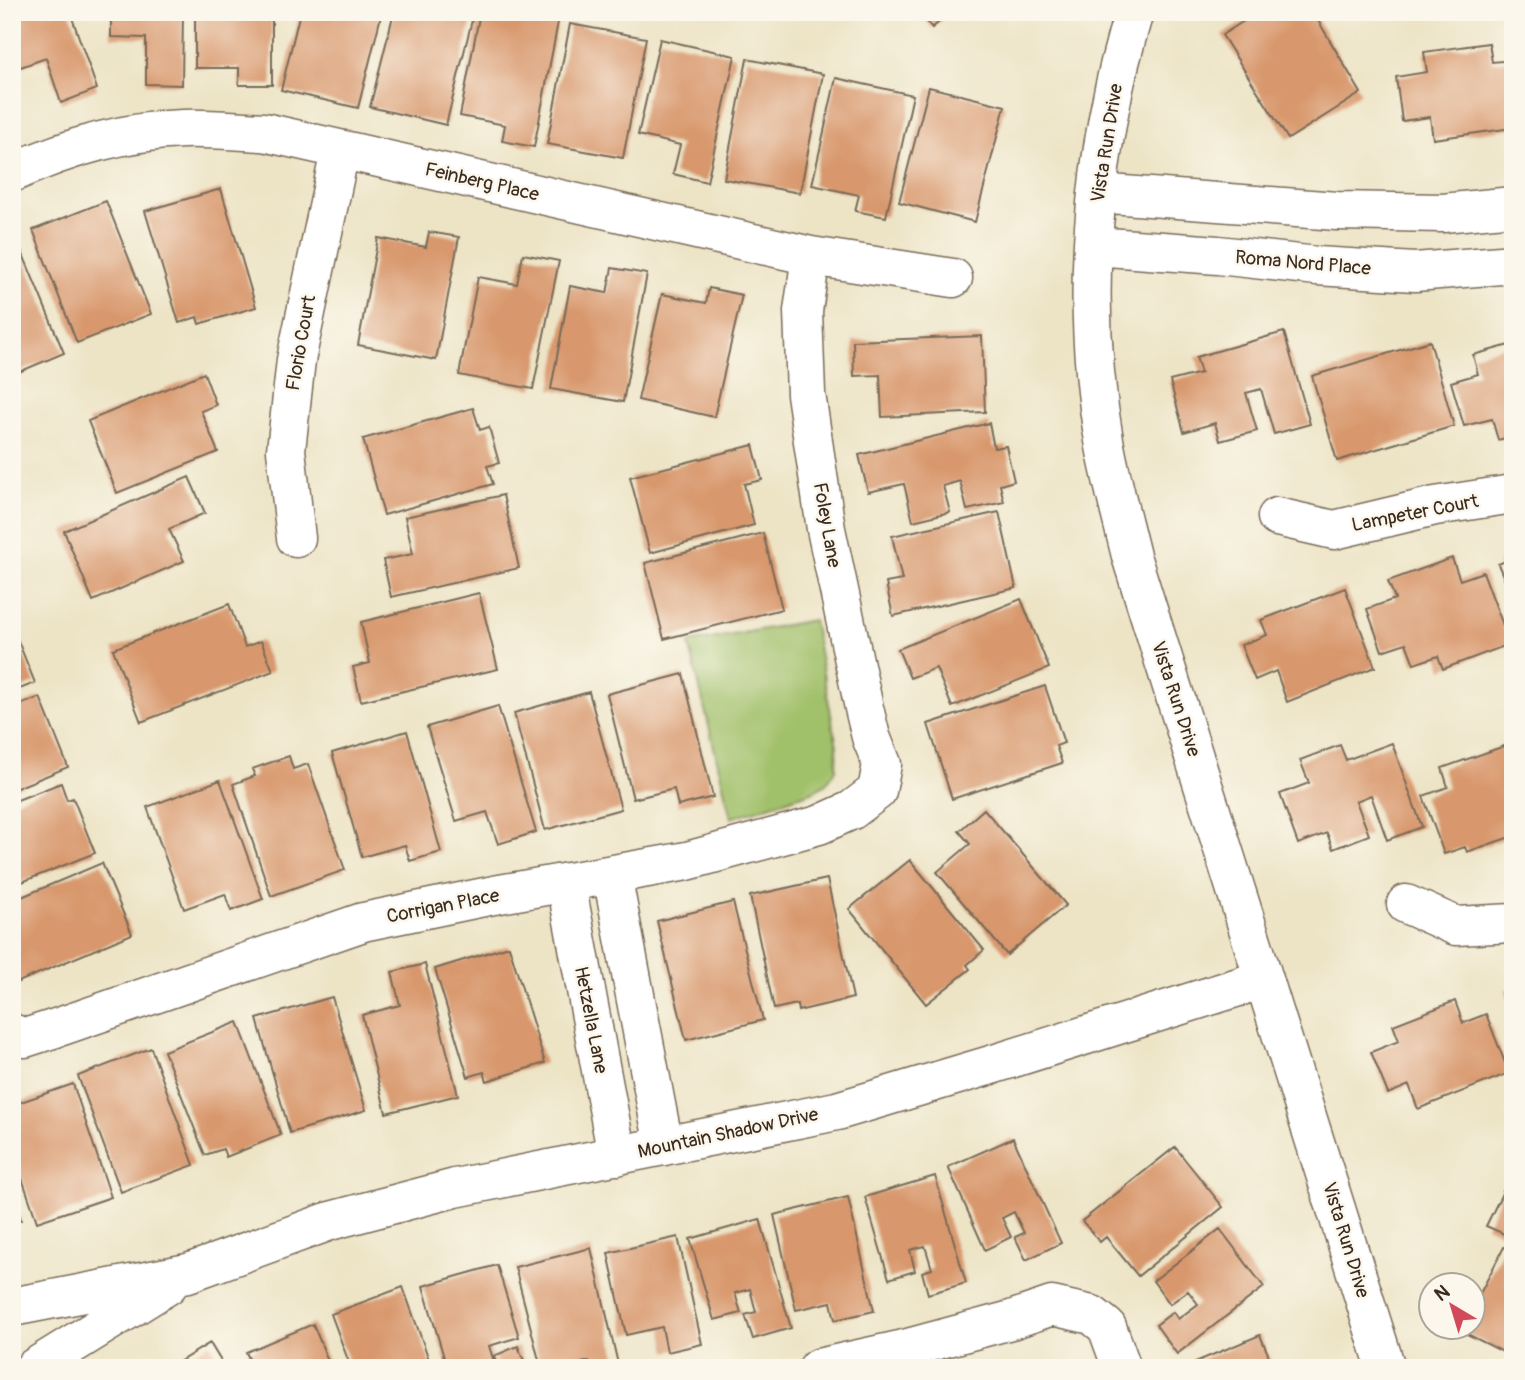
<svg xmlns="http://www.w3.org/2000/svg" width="1525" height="1380" font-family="Pangolin,sans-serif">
	<rect width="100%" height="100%" fill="#fbf7ec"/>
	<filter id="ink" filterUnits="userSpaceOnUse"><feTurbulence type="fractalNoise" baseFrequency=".0143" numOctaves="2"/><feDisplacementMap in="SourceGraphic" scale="14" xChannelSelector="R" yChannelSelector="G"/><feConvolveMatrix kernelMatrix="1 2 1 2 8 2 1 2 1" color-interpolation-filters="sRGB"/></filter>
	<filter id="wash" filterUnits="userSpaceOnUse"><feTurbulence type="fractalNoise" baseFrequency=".00686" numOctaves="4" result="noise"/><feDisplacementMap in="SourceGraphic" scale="28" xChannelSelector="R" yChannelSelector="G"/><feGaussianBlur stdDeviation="1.57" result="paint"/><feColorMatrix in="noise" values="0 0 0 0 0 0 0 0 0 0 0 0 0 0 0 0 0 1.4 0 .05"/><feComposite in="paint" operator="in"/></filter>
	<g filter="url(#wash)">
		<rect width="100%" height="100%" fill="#ede4c6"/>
		<path fill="#a0c069" stroke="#6e7544" stroke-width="2" d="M813,620L837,746L836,770L825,785L812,792L731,818L689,643Z"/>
		<g id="blocks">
			<path fill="#d8976c" d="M12,12H70L97,89L61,103L46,58L12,70Z
				M111,12H183L182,85L146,84V38L111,37Z
				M195,12H272V85H239V68H195Z
				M300,12H382L358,108L281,90Z
				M394,12H474L446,125L370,107Z
				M480,12H560L534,147L502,141L505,125L460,116Z
				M919,12H951L932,28Z
				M1258,12H1313L1361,93L1288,139L1222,35Z
				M570,24L646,38L623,158L547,144Z
				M660,39L735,56L707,182L673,174L680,145L638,135Z
				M1489,43L1492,62L1513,60V128L1433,139L1430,117L1402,121L1396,77L1427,72L1424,52Z
				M747,59L823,74L800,193L724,179Z
				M836,78L913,95L886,217L855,211L859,195L812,185Z
				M929,87L1005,106L975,222L899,202Z
				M221,189L256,307L199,324L197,317L179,323L145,211Z
				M106,201L151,314L77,343L33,230Z
				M429,232L459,237L436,360L358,345L378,238L426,247Z
				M17,240L64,353L12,375V243Z
				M523,254L559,261L533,389L459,375L478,277L517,284Z
				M612,268L647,274L623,402L551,389L570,286L607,293Z
				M709,288L742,295L714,417L638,400L662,294L706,303Z
				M1284,332L1310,424L1274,434L1261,389L1246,393L1257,431L1220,441L1215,423L1184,432L1170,381L1201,373L1196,357Z
				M982,336L985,412L882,417L880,375L854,376L853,341Z
				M1430,341L1454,426L1337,461L1312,376Z
				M1513,344V436L1498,440L1492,419L1464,426L1451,382L1478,374L1473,355Z
				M204,373L216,405L201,411L218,452L117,493L88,421Z
				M473,408L480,430L489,427L499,463L487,466L493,484L384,515L363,439Z
				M989,423L994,448L1006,446L1014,481L1000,485L1004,502L967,510L960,481L943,486L950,512L913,521L904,484L868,492L859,455Z
				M753,445L762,480L744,484L754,525L650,553L630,477Z
				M189,477L205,513L169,529L184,561L93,601L64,531Z
				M503,495L519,568L391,597L383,560L413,554L405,517Z
				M999,512L1016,588L893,616L886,583L902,580L892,536Z
				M763,533L782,609L664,639L645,563Z
				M1452,558L1460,580L1483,572L1510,644L1443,669L1438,656L1414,664L1406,643L1382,651L1367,609L1395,599L1388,581Z
				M1513,558V600L1498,564Z
				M1345,588L1375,667L1287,702L1276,671L1255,680L1241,645L1267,635L1261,620Z
				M479,593L498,669L361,701L353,667L370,663L361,622Z
				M1021,599L1049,668L952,707L936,668L910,678L898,649Z
				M229,604L245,647L261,641L273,671L141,722L113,649Z
				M12,626L35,683L12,692Z
				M683,674L713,797L678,806L674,789L633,799L607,694Z
				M1045,686L1064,743L1056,746L1062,763L952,799L928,724Z
				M589,692L621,809L545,830L514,713Z
				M40,697L68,767L12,790V708Z
				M498,706L536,832L498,844L487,812L456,821L427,727Z
				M407,731L441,852L410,861L405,845L362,857L332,753Z
				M1392,743L1422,827L1387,840L1371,795L1356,801L1369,835L1333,849L1327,833L1298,844L1280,794L1309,783L1300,760L1340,745L1346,760Z
				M1513,743V836L1467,852L1465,847L1444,854L1423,796L1448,787L1442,768Z
				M289,756L293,769L308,764L345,870L271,896L233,784L255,776L252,769Z
				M220,780L263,899L231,911L225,894L184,909L147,807Z
				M61,783L67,800L73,798L95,853L12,886V802Z
				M984,809L1066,905L1007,955L937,872L970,844L959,831Z
				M910,860L984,950L967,965L970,969L926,1004L849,909Z
				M102,863L132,934L16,983L12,975V948L19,945L12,929V901Z
				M827,879L853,998L798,1011L797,1004L774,1009L750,896Z
				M733,902L763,1020L686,1040L657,921Z
				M509,946L545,1063L487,1081L484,1072L468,1077L435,969Z
				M425,964L458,1095L386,1113L362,1015L400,1005L392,972Z
				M1513,987V1009H1512L1506,990Z
				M332,997L366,1110L290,1133L257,1019Z
				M1455,1001L1463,1023L1486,1014L1509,1073L1418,1109L1409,1085L1388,1094L1371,1052L1399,1041L1393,1025Z
				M238,1022L281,1135L226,1157L223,1149L205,1155L164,1051Z
				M151,1048L194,1165L121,1192L78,1076Z
				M73,1084L111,1197L37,1222L12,1149V1105Z
				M1013,1138L1061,1243L1026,1260L1015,1237L1024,1233L1014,1212L1002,1218L1011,1237L985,1250L948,1167Z
				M1175,1147L1223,1207L1138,1276L1106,1237L1100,1242L1082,1221Z
				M1513,1171V1238L1486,1226Z
				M935,1176L966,1283L928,1294L922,1272L932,1269L925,1246L910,1250L915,1271L889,1279L865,1197Z
				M12,1195L21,1220L12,1223Z
				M848,1197L874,1311L835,1320L831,1302L796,1310L774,1215Z
				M760,1219L791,1328L753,1339L745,1315L756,1312L750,1289L735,1293L741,1313L714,1320L690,1239Z
				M1220,1229L1264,1287L1177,1354L1156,1325L1173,1312L1178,1319L1198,1304L1188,1291L1170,1304L1153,1281Z
				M678,1237L702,1344L667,1352L662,1327L626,1335L608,1253Z
				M1504,1247L1513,1251V1357L1461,1331L1463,1328H1472V1309Z
				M591,1248L618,1364L591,1368L589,1361L564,1368H541L515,1267Z
				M497,1265L519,1337L489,1346L496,1368H447L423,1286Z
				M403,1287L432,1368H351L331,1314Z
				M313,1324L331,1368H253L246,1352Z
				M1260,1335L1274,1368H1181Z
				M210,1343L225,1368H169Z
				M518,1346L527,1368H498L494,1356Z"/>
		</g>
	</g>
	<g filter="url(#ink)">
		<use href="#blocks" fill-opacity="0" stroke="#796b59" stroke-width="2"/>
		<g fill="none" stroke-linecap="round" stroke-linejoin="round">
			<defs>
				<path id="minor" d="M1134,12C1092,150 1079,303 1105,446C1112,483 1122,519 1131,556L1386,1368
					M12,173C66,148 124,131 183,129C210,128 237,131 264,132L811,256L953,278
					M1097,193L1337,211L1443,213L1513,206
					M1093,246L1218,255L1317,266L1415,272L1513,264
					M1277,517L1334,530L1435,506L1513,494
					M296,538L286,450L296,360L340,151
					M612,875L664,1146
					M566,883L617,1156
					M1406,904L1456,926L1513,923
					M12,1033L25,1038L62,1026L363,922L494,895L687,861L819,825L852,810L877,791L882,764L871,737L864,708L826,529L806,394L803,311L811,256
					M12,1307L188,1273L330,1221L455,1188L837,1111L991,1065L1264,979
					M34,1368L168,1285
					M818,1368L904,1349L1011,1320L1052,1306L1092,1315L1107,1327L1122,1368"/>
			</defs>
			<use href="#minor" stroke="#796b59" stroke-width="41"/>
			<use href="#minor" stroke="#fff" stroke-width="38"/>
		</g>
	</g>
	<g text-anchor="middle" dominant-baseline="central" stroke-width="5" stroke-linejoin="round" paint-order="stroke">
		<g font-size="19" fill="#3b2a1e" stroke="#fbf7ec">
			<text transform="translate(1107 143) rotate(-81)">Vista Run Drive</text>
			<text transform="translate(482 182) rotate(13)">Feinberg Place</text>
			<text transform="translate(1303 263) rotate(5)">Roma Nord Place</text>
			<text transform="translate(301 343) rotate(-80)">Florio Court</text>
			<text transform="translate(1415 513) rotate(-11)">Lampeter Court</text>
			<text transform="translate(827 525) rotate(80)">Foley Lane</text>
			<text transform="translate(1176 699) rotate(72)">Vista Run Drive</text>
			<text transform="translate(443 906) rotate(-11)">Corrigan Place</text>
			<text transform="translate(591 1020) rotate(79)">Hetzella Lane</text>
			<text transform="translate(728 1133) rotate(-12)">Mountain Shadow Drive</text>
			<text transform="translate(1346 1240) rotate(73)">Vista Run Drive</text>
		</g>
	</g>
	<rect width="1525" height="1380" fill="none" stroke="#fbf7ec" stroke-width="42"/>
	<g transform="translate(1452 1306) rotate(322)"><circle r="33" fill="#fbf7ec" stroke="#aea59a" stroke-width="2"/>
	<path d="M0-5L12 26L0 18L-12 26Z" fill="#d1495b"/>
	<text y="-10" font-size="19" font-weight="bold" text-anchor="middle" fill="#3b2a1e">N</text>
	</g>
</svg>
